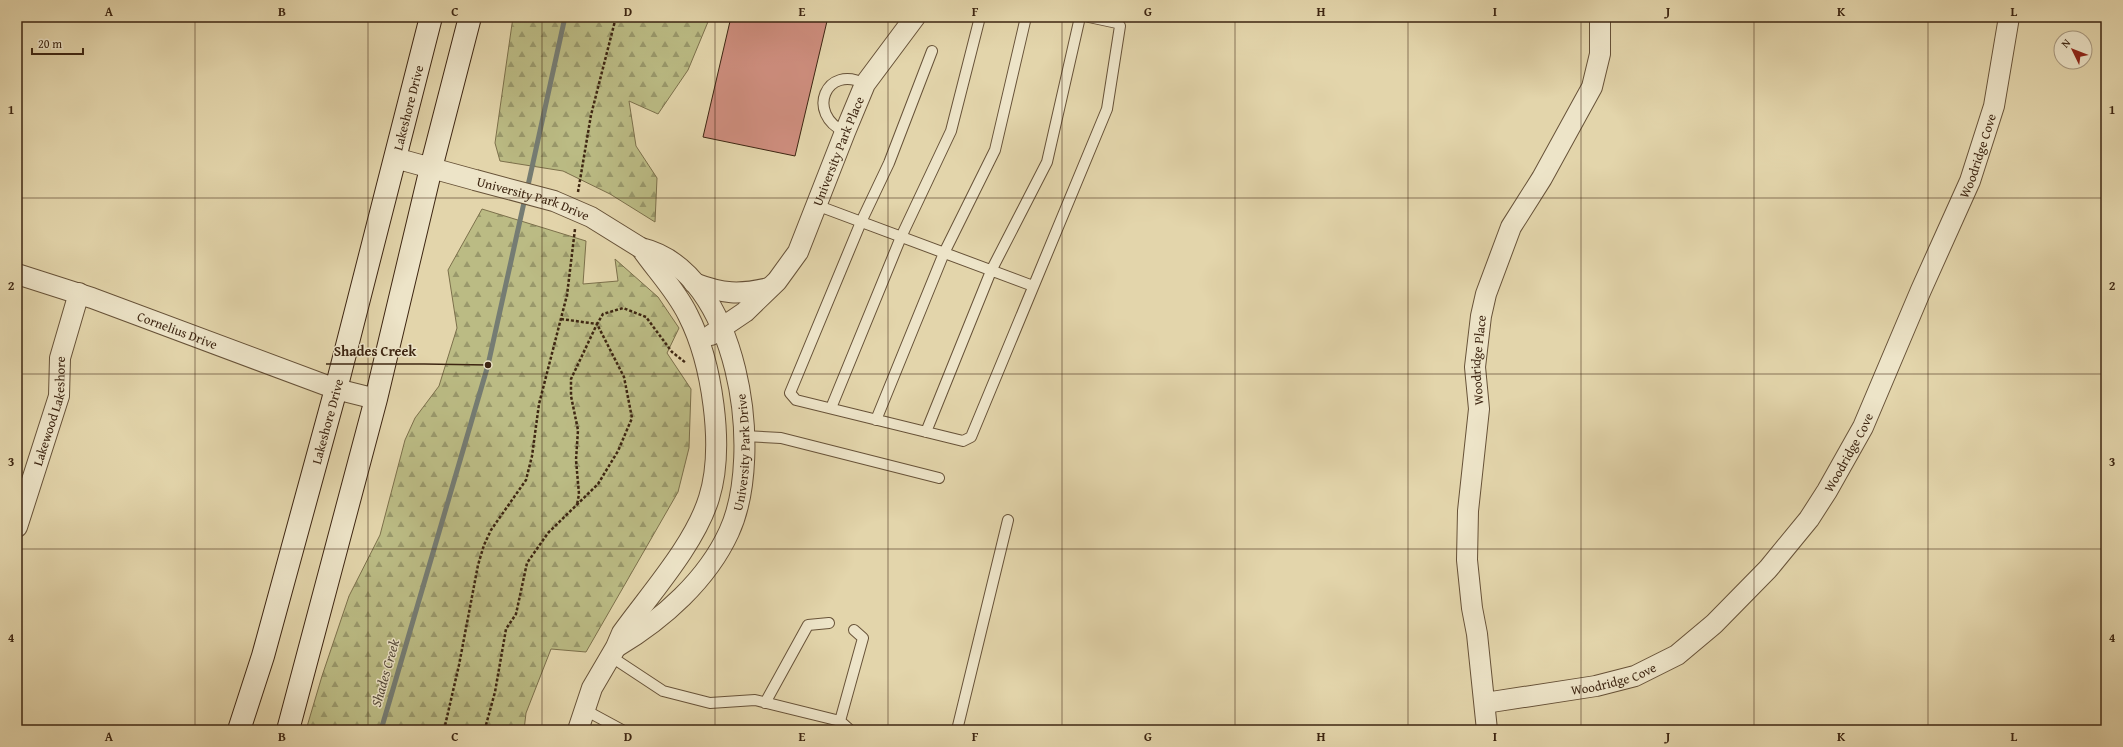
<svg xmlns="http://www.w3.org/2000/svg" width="2123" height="747" font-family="'Gentium Book Plus',serif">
	<defs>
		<pattern id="forest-firs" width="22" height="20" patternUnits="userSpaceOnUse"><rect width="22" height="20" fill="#bbbb84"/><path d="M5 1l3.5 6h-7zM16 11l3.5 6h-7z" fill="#99986b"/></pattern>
	</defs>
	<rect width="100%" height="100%" fill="#e3d5ab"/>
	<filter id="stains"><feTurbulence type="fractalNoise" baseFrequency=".005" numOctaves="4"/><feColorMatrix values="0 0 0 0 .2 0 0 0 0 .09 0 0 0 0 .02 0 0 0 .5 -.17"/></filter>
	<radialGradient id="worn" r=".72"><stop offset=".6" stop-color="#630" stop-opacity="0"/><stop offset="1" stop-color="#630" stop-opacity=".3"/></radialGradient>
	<path fill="url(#forest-firs)" stroke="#7c704b" d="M513,17H710L688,70L658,114L629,101L636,146L657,178L655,222L610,194L563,171L500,161L495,143Z
		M482,209L586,241L583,284L618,281L615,259L658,297L679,328L667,353L691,389L689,448L678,492L586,652L551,649L526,713L524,730H306L322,676L349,596L380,535L405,440L415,418L439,386L457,328L448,270Z"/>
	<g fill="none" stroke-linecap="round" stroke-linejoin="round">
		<path stroke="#757c73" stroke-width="5" d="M527,190L565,17
			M381,730L488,365L525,198"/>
	</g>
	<path fill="#cd8d7d" stroke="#3e2612" d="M731,17H828L795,156L703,137Z"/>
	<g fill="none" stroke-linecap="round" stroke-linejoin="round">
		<defs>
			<path id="service" d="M932,51L889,163L861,222L790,393L796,400L963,441L971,437L1107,109L1120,26L1117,23L1089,17
				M845,132C805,114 826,63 865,84
				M816,205L1033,286
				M831,408L901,237L951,131L980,17
				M876,420L944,253L995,150L1026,17
				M926,432L991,271L1047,162L1080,17
				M744,436L781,438L939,478
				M610,656L663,691L710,703L755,700L840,721L850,730
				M765,703L808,625L829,623
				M585,710L622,730
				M840,721L863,638L854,630
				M957,730L1008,520"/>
			<g id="minor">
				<path d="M395,158L475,180"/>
				<path id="s1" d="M17,274L92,298L336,389L376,399"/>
				<path d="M694,283C723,294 739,295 769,288"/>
				<path id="s2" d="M711,335L745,312L777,281L798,252L845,132L865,84L915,17"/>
				<path id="s3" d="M17,527L59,396L60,358L79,293"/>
				<path id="s4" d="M618,646C663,619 707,580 729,532C765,454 739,271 641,248"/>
				<path id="s5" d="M1485,703L1596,686L1635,676L1677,655L1714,624L1768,569L1809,519L1827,491L1863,427L1921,290L1970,181L1994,106L2009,17"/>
				<path d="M578,730L592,688L616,647L622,633C650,594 695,544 709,498C725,447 712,362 688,315C676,290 656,270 641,248"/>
				<path id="s6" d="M1487,730L1477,634L1472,608L1467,560L1468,511L1479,409L1475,367L1481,316L1486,294L1511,227L1542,178L1592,87L1600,54V17"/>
			</g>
			<g id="secondary">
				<path id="s7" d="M239,730L263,656L336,389L431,17"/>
				<path d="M288,730L376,399L431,168L470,17"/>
			</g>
		</defs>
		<use href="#service" stroke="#675238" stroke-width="12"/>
		<use href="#minor" stroke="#675238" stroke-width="22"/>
		<use href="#secondary" stroke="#3e2612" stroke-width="24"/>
		<path stroke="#3e2612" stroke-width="2.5" stroke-dasharray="3 2" stroke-linecap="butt" d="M578,192L591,115L616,17
			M561,319L597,324L571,379V396L578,430L576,460L579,494L577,505
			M444,730L459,665L478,565L484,545L491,530L526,480L532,456L539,404L567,295L575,229
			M487,730L486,725L495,692L506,629L516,614L527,563L548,533L598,484L618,451L632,418L624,377L597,324L603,314L623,308L646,317L672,352L686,363"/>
		<use href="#service" stroke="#ede4c8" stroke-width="10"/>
		<use href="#minor" stroke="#ede4c8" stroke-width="20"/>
		<use href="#secondary" stroke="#ede4c8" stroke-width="22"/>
		<defs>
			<g id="minor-bridge">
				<path id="s8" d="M475,180L554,201L591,217L641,248"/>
			</g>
		</defs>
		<use href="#minor-bridge" stroke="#675238" stroke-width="22" stroke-linecap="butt"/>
		<use href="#minor-bridge" stroke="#ede4c8" stroke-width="20"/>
	</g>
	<path fill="none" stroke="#3e2612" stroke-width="1" stroke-opacity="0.55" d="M195,17V730M368,17V730M542,17V730M715,17V730M888,17V730M1062,17V730M1235,17V730M1408,17V730M1581,17V730M1754,17V730M1928,17V730M17,198H2106M17,374H2106M17,549H2106"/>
	<g text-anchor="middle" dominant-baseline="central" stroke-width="3" stroke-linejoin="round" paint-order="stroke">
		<g font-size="13" fill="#3e2612" stroke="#ede4c8">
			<text stroke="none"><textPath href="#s7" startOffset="645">Lakeshore Drive</textPath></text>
			<text stroke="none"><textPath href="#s2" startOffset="230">University Park Place</textPath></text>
			<text stroke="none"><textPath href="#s5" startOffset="791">Woodridge Cove</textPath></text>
			<text stroke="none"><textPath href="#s8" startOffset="61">University Park Drive</textPath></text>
			<text stroke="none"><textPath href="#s1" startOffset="170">Cornelius Drive</textPath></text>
			<text stroke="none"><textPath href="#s6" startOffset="372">Woodridge Place</textPath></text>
			<text stroke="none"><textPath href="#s3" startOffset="121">Lakewood Lakeshore</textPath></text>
			<text stroke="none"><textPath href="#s7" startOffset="321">Lakeshore Drive</textPath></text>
			<text stroke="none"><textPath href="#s4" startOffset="243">University Park Drive</textPath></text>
			<text stroke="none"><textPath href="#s5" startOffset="467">Woodridge Cove</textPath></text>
			<text stroke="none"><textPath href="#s5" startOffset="131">Woodridge Cove</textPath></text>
		</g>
		<g font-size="14" font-style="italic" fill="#554a3a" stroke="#ede4c8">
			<text transform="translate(385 673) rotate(-74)">Shades Creek</text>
		</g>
	</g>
	<path fill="none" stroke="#3e2612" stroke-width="1.5" d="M488 365L424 364H326"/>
	<circle fill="#3e2612" stroke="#ede4c8" stroke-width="1.5" cx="488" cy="365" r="4"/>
	<g font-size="14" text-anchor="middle" font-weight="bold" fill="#3e2612" stroke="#ede4c8" stroke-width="3" stroke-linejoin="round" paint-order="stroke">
		<text x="375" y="356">Shades Creek</text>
	</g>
	<rect width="2123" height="747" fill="none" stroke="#e3d5ab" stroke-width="44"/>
	<g transform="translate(2073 50) rotate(313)"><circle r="19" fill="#ede4c8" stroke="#a7987f"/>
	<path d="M0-3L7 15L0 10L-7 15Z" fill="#8f2418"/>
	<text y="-6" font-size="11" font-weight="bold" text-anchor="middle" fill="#3e2612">N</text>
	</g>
	<path d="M32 48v6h51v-6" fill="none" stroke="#3e2612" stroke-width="2"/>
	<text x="38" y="48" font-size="12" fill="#3e2612" stroke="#ede4c8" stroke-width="3" paint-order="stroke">20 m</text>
	<rect x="22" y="22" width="2079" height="703" fill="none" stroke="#3e2612" stroke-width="1.5"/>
	<g font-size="13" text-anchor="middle" font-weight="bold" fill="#3e2612">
		<text x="109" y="16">A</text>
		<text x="282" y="16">B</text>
		<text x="455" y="16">C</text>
		<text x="628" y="16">D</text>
		<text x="802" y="16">E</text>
		<text x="975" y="16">F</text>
		<text x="1148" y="16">G</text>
		<text x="1321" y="16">H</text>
		<text x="1495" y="16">I</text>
		<text x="1668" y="16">J</text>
		<text x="1841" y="16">K</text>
		<text x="2014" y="16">L</text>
		<text x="11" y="114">1</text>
		<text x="2112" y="114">1</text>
		<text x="11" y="290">2</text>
		<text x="2112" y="290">2</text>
		<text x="11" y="466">3</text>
		<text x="2112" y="466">3</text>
		<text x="11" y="642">4</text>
		<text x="2112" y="642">4</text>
		<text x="109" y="741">A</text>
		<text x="282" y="741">B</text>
		<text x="455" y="741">C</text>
		<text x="628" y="741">D</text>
		<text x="802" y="741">E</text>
		<text x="975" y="741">F</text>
		<text x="1148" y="741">G</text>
		<text x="1321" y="741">H</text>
		<text x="1495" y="741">I</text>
		<text x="1668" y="741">J</text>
		<text x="1841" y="741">K</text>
		<text x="2014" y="741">L</text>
	</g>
	<rect width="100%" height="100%" filter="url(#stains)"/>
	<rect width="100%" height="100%" fill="url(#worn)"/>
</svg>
